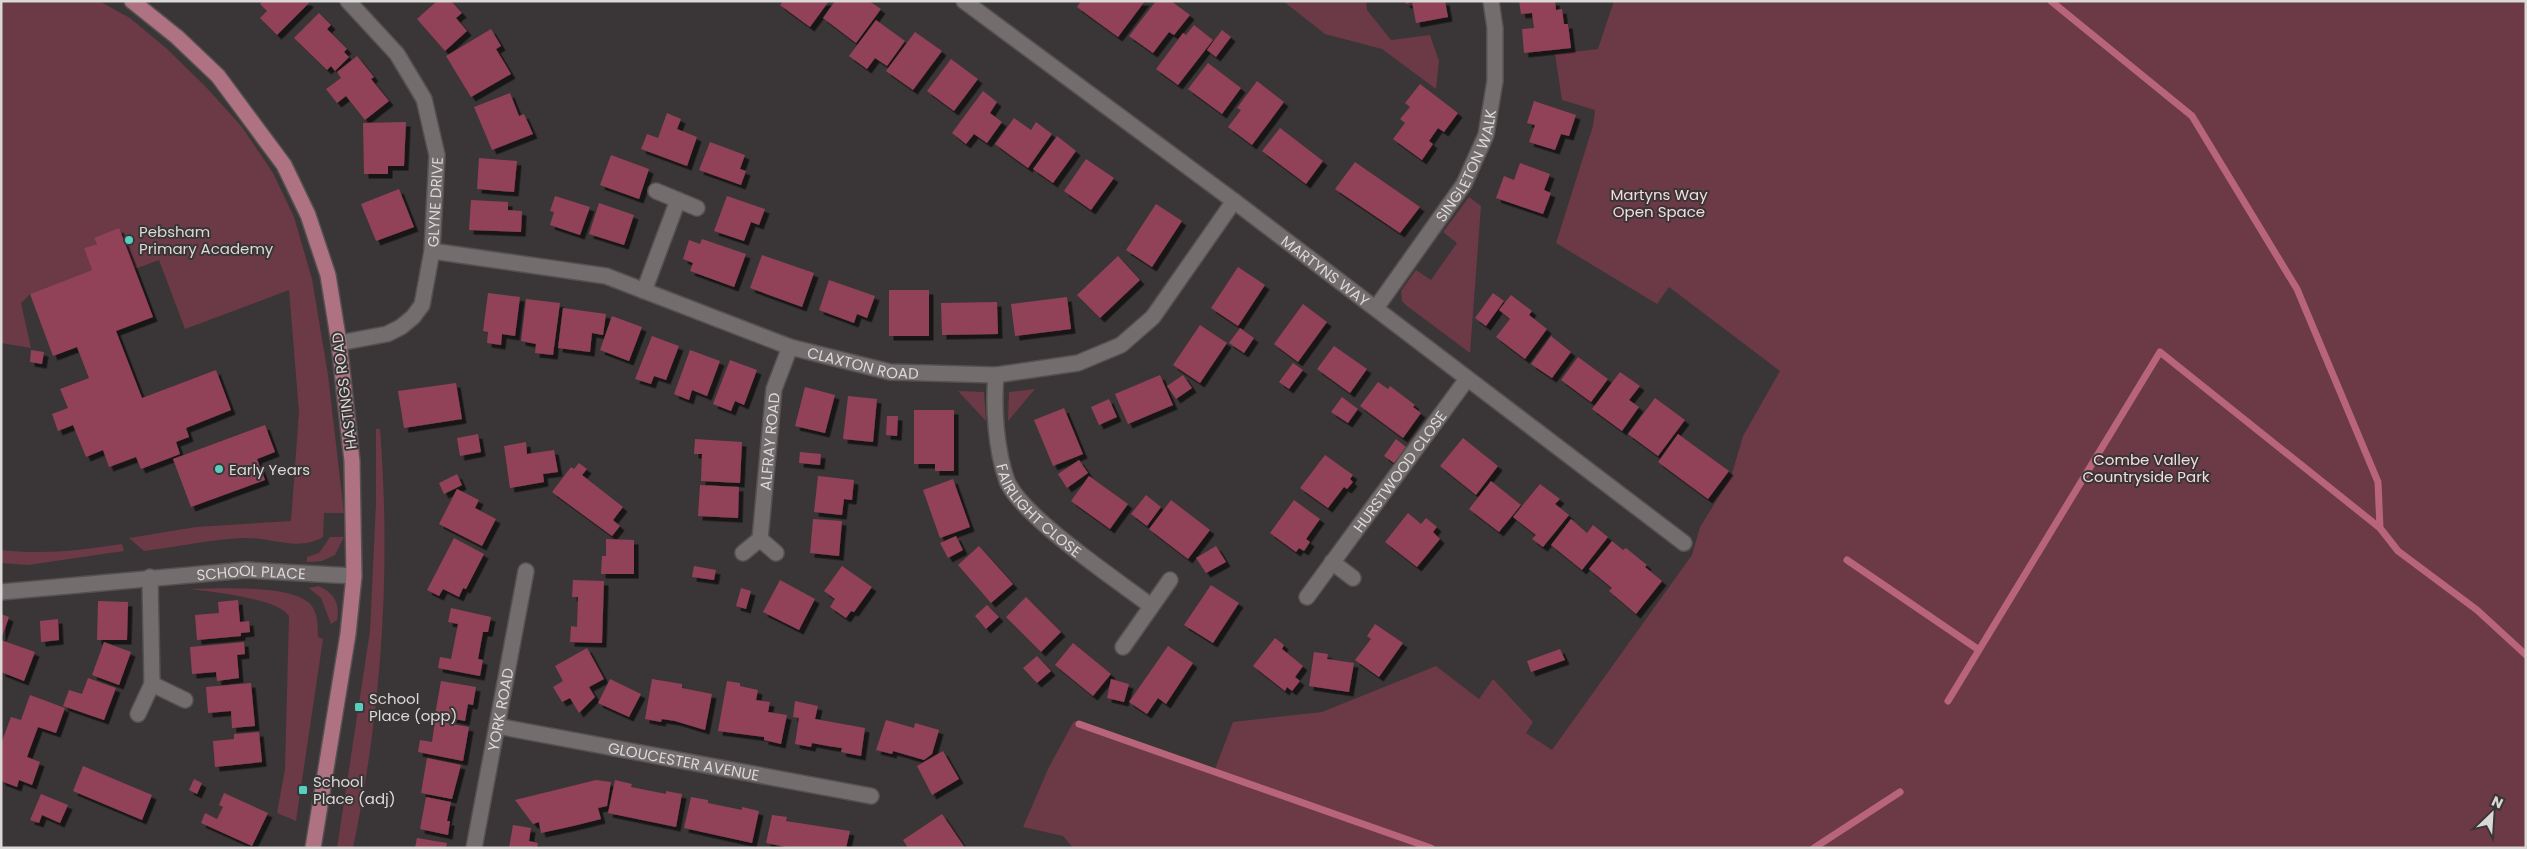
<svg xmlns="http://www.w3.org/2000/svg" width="2527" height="849" font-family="Poppins,sans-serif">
	<defs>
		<filter id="shadow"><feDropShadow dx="4.5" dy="4.5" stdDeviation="0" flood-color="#0009"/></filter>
	</defs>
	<rect width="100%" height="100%" fill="#3a3536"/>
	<path fill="#6c3946" d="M1,1H99L130,18L166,48L206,87L242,127L273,173L294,217L312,279L328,375L344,513H324L323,537C298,552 271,537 244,538C211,539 177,547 144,551L129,538L196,527L291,521L299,412L289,290L185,329L159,260L135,269L94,238L97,244L84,248L92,270L30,294L21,303L31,348L1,343Z
		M1283,1H1366L1367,10L1391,40L1430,35L1439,61L1436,89L1382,49L1325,34Z
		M1614,1H2526V848H1073L1063,836L1023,827L1049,767L1074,721L1215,769L1233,722L1322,712L1436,666L1479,699L1493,679L1533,722L1526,733L1552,750L1692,555L1700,527L1731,477L1743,436L1780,371L1669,287L1657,304L1556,243L1593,126L1595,110L1562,100L1555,54L1598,49Z
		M1469,197L1481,206L1470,353L1407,306L1402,301L1401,291L1416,270L1431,280L1457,243L1443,232Z
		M1035,389L1008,421L1009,392Z
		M958,391L984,392L986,421Z
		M376,429H380C391,570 382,709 353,848H337L370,631L376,502Z
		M330,537H344L335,555L322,561L307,562V557L319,553Z
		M122,544L124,551L28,565L1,563V550C43,555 81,550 122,544Z
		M319,586C334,594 340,602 337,620L331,624L321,598L309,588Z
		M190,589C218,589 286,584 308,602C318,610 318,625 318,637L323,639L296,821L277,813L285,769L289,616C277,598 212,592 190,589Z"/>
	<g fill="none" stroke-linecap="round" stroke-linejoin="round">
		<path stroke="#b8657b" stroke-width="7" d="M2051,1L2192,116L2297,289L2378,482L2380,528L2398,551L2477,610L2526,655
			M1847,560L1979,650
			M1948,701L2160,352L2380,528
			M1079,724L1431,848
			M1814,848L1900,792"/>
	</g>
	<path fill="#914258" filter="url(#shadow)" d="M262,1H307L309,3L277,35L260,18L267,11L260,4Z
		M437,1H451L462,13L456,18L467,31L445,51L417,19Z
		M783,1H829L810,27L780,5Z
		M835,1H869L881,9L856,43L823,18Z
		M1081,1H1145L1118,37L1077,7Z
		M1156,1H1171L1190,15L1174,35L1169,32L1153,53L1129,36Z
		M1405,1H1445L1448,17L1416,23L1412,2L1406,4Z
		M1519,1H1555L1556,10L1562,9L1564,24H1568L1571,48L1524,53L1522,29L1534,28L1532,13L1521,14Z
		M319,13L331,25L327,29L347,49L344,52L349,57L335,71L331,66L327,70L294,38Z
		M876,20L905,41L887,66L875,58L867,69L849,56Z
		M1194,25L1213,40L1178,85L1156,69L1183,33L1186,35Z
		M491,29L501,46L496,49L511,74L471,97L446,56Z
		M1222,30L1231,37L1216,57L1207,50Z
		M915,32L942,51L913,90L886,71Z
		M357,56L374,77L371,79L389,101L365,120L346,96L337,103L326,89L341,78L337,72Z
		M951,59L978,79L954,111L927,91Z
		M1208,63L1241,88L1222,114L1188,89Z
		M1257,81L1284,102L1252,145L1228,127L1241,110L1237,108Z
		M1420,84L1458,113L1444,132L1438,128L1429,141L1433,144L1422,160L1393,139L1405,123L1400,119L1410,107L1405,103Z
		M983,91L997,102L990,113L1002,122L987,143L974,134L966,144L952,133Z
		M510,93L519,116L524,114L533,134L492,150L474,107Z
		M1534,101L1576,115L1569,136L1561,134L1555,150L1529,142L1535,125L1527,123Z
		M667,113L681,119L677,129L697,137L687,166L641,149L647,134L658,138Z
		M1014,118L1031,130L1036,122L1052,134L1028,168L995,144Z
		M406,122L404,166H388V174H364L363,123Z
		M1280,128L1323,161L1306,184L1262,151Z
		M1057,136L1076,151L1053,183L1033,169Z
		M710,142L745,155L740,169L746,171L741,185L699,170Z
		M611,155L649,169L639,199L600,185Z
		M479,158L517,161L514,192L477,189Z
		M1086,159L1114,178L1091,210L1064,191Z
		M1355,162L1420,207L1400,233L1335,189Z
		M1520,163L1550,174L1544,190L1551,193L1543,214L1496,198L1504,176L1514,180Z
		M399,189L414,227L376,241L361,204Z
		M555,196L590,207L580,235L550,225L554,212L550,211Z
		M727,196L765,209L759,225L751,222L744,241L714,231Z
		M471,200L508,202V210L522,211L521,232L469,230Z
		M599,203L634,215L624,245L589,234Z
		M1156,204L1182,221L1152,267L1126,250Z
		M119,228L153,317L116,331L142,398L216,370L231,410L186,428L189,437L176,442L180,454L141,469L136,457L109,467L103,450L86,457L73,425L58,431L52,414L68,408L60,389L89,378L77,347L53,356L30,294L92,270L84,248L97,244L94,238Z
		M702,239L746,254L734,287L690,271L693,263L683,259L689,240L700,244Z
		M762,255L814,273L802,307L750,288Z
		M1118,256L1140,280L1100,318L1077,295Z
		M1238,267L1265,285L1238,326L1211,308Z
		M829,280L875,296L867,318L857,314L854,323L819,310Z
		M889,290H929V336H889Z
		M488,293L520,297L515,336L502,334L501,345L487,343L488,332L483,331Z
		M1493,293L1504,301L1486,326L1475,318Z
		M1511,295L1532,311L1529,315L1547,329L1525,359L1496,337L1510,319L1499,310Z
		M1067,297L1071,329L1015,336L1011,304Z
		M526,299L560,303L553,355L535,353L536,344L521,341Z
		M997,302L998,334L942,335L941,303Z
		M1303,304L1327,322L1298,362L1274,344Z
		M563,308L606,314L603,335L592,333L590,352L558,348Z
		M612,316L642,327L629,361L600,350Z
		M1200,325L1227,343L1200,383L1173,365Z
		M1240,328L1254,338L1244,353L1229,343Z
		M652,336L679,346L666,380L654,376L651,384L635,379Z
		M1551,336L1571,352L1552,378L1531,364Z
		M1334,346L1367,369L1350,393L1317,369Z
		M31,350L44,352L42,364L30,362Z
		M690,350L720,361L707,396L692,390L689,400L674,394Z
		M1578,357L1608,379L1591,402L1561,380Z
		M730,360L757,370L744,405L735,401L731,411L713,404Z
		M1293,363L1303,370L1289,389L1279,382Z
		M1620,372L1640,386L1629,400L1639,407L1622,431L1592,409Z
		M1160,375L1173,405L1128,424L1115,394Z
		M1183,375L1192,388L1176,399L1167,386Z
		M1378,382L1388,389L1390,386L1415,405L1413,407L1421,413L1403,438L1360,406Z
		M456,383L462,419L404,428L398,391Z
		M805,387L835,395L825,433L795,426Z
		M848,396L877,399L873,442L843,439Z
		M1342,397L1358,409L1348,423L1331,412Z
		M1655,398L1685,420L1658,456L1628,434Z
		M1109,399L1117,417L1099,425L1091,407Z
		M1064,408L1083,454L1053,466L1034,420Z
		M914,410H954V471H935V464H914Z
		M887,416H898L897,436L886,435Z
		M265,425L275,452L257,459L265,480L191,507L173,459Z
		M478,434L481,452L460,456L457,438Z
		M1678,434L1729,471L1708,499L1658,462Z
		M1463,438L1498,466L1476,495L1440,466Z
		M695,439L742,442L740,483L701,481L702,454H694Z
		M1396,439L1406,447L1394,463L1384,456Z
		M526,442L527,454L554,450L558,472L543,474L544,482L510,488L504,446Z
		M800,452L821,454L820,465L799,463Z
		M1325,455L1353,475L1350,479L1353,482L1347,489L1344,487L1328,508L1300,488Z
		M1079,460L1088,473L1067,488L1058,474Z
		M579,463L587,469L582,475L623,507L613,520L620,526L612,536L552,492L571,467L574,469Z
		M457,474L462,485L444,494L439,483Z
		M818,476L854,480L852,500L844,499L842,515L814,512Z
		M1089,476L1128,504L1110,529L1071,501Z
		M953,479L970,527L940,538L923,490Z
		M1491,481L1521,505L1499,532L1469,509Z
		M1540,484L1560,499L1555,504L1569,515L1543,547L1532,539L1536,535L1513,517Z
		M700,485L739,487L738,518L698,516Z
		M457,489L479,500L475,508L496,519L482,546L439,524Z
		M1146,495L1161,507L1147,526L1131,514Z
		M1171,500L1210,530L1188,559L1149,529Z
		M1294,500L1320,519L1306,539L1310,542L1304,551L1299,548L1296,552L1270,533Z
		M1408,513L1421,524L1426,518L1437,527L1433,532L1440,539L1417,567L1385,542Z
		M813,519L842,521L839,556L810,553Z
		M1571,519L1587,533L1593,525L1608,537L1582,570L1551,545Z
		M956,536L963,550L948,558L940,543Z
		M454,538L484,554L466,589L463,588L459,597L443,589L439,596L427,590Z
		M606,539L634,540V574H601L602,556H606Z
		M1612,541L1623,550L1626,548L1637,557L1647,565L1645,567L1662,581L1636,614L1609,591L1612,588L1589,569Z
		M979,546L1013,584L991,603L958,565Z
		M1216,546L1226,562L1206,573L1196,558Z
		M694,566L716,570L714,580L692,577Z
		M842,566L872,587L854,612L851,611L846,618L830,607L835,599L824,591Z
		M573,580L604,581L602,643L570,642L571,626L577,627L578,597H572Z
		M780,580L815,599L799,630L763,612Z
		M1211,585L1239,603L1213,643L1184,625Z
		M741,588L751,591L746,609L736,606Z
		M1026,597L1061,632L1041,652L1006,617Z
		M238,600L240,622L249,621L250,632L241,633V636L197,640L195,615L219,613L218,602Z
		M98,601L128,602L127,640H97Z
		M987,605L999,617L986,629L975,616Z
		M451,608L491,617L488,632H483L478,659L483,660L480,676L438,668L440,657L451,659L458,624L448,622Z
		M1,614L9,617L2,637H1Z
		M58,619L59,640L41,642L40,621Z
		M1375,624L1403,643L1379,677L1355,660L1371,639L1367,636Z
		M1275,638L1284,645L1282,649L1303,666L1295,677L1300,681L1292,691L1287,687L1285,691L1253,666Z
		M1,640L35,652L24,681L1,672Z
		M104,642L131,652L119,685L92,675Z
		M244,642L245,654L237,655L239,678L217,681L216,672L192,674L190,647Z
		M1073,643L1111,674L1093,696L1055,665Z
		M1168,646L1193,663L1166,704L1158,698L1147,714L1129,702Z
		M587,648L604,679L589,687L595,697L579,713L570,698L562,702L553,687L563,681L555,666Z
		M1560,649L1565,660L1531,672L1527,661Z
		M1314,652L1328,654L1327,659L1354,663L1349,692L1309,686Z
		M1037,656L1051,671L1037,683L1023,668Z
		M88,678L116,688L104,720L63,706L69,690L82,694Z
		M610,679L641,694L629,717L598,703Z
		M652,679L682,684V688L712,694L705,730L675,721L662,719L661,722L645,719Z
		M1111,679L1129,684L1124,702L1107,698Z
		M441,681L476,687L473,705L468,704L465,721L435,715Z
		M727,681L740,683V686L758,690L756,700L770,702L768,712L787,715L781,744L764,740V737L718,731Z
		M251,683L255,726L232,728L231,711L208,713L206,687Z
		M30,695L65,708L56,733L38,727L27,757L40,762L32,785L19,780L17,787L1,781V744L11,717L21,720Z
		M795,701L818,706L815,719L865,728L861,756L841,752L842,748L828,746L812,743L811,747L795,744L799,718L793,717Z
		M886,720L914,728L915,723L939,730L932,754L924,760L893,751L892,754L876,750Z
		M435,721L469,727L463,761L418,752L420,740L432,742Z
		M259,732L262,762L215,767L213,741L234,739V734Z
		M943,751L959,779L932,795L917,766Z
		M427,758L461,765L452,799L421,793Z
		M83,766L152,795L142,820L73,791Z
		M194,779L202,783L197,794L189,790Z
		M596,780L611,782L607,806L598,808L601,819L573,826L541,833L539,822L533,824L515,800Z
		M615,780L632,784L631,787L666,794V791L682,794L676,827L608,813Z
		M224,793L268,813L252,846L201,823L205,813L217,819L223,807L219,805Z
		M41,794L68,805L60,823L42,815L39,823L30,820Z
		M426,797L451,802L447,821H450L448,835L420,829Z
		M691,797L708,800V803L742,810V807L759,811L752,843L684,828Z
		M942,814L965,848H908L903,840Z
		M772,815L787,817L786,821L850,831L846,848H791L766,843Z
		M513,825L531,828L529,841L538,843L537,848H509Z
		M417,838L447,843L446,848H415Z"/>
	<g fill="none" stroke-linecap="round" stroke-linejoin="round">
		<defs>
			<g id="street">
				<path id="s1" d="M964,1L1234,201L1684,543"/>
				<path d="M656,191L697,208"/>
				<path id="s2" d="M432,251L606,276L790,347L890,372L996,375L1078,363L1121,345L1153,317L1234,201"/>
				<path d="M644,291L678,200"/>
				<path id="s3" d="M1376,308L1464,184L1486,135L1495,81V28L1491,1"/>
				<path id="s4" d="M339,343L387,334L401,327L413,317L422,305L432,251L437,155L424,99L397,54L348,1"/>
				<path id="s5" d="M996,375C993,407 996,450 1007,481C1022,517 1117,580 1151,606"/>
				<path id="s6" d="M760,539L774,389L790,347"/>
				<path d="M743,553L760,539L776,553"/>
				<path d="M1332,562L1353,578"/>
				<path id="s7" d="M1,592L246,570L354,576"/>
				<path id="s8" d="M1307,597L1467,379"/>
				<path d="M1123,647L1170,580"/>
				<path d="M152,684L185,700"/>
				<path d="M138,714L152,684L150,577"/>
				<path id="s9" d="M497,726L871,796"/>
				<path id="s10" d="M474,848L526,571"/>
			</g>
			<path id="primary" d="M132,1L177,37L218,76L284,165L308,215L328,275L339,343L352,461L354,576L348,634L313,848"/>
		</defs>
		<use href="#street" stroke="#555152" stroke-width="18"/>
		<use href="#primary" stroke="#555152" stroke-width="18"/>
		<use href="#street" stroke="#736d6e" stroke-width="15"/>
		<use href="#primary" stroke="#af7282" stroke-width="15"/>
	</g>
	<g fill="#58cebf" stroke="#3a3536" stroke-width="2">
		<circle cx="129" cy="240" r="5"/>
		<circle cx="219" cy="469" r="5"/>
		<rect x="354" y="702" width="10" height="10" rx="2.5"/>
		<rect x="298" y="785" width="10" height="10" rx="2.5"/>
	</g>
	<g text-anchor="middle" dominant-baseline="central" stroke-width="4" stroke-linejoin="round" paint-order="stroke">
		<g font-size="15" fill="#dbd8d8" stroke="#3a3536">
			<text stroke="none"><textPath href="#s3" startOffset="170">SINGLETON WALK</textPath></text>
			<text stroke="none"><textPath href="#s4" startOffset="199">GLYNE DRIVE</textPath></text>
			<text stroke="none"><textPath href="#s1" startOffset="451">MARTYNS WAY</textPath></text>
			<text stroke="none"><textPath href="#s2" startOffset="448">CLAXTON ROAD</textPath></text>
			<text transform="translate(344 391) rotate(-97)">HASTINGS ROAD</text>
			<text stroke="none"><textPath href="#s6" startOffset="98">ALFRAY ROAD</textPath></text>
			<text stroke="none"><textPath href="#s8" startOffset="156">HURSTWOOD CLOSE</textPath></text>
			<text stroke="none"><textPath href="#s5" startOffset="150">FAIRLIGHT CLOSE</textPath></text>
			<text stroke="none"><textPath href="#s7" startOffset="251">SCHOOL PLACE</textPath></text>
			<text stroke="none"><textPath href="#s10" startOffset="141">YORK ROAD</textPath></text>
			<text stroke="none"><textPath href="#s9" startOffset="190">GLOUCESTER AVENUE</textPath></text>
		</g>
		<g font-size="15" fill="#f4dbe0" stroke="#3a3536">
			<text x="1659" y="194">Martyns Way<tspan x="1659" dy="17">Open Space</tspan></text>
			<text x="2146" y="459">Combe Valley<tspan x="2146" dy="17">Countryside Park</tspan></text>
		</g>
		<g font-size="15" fill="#dbd8d8" stroke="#3a3536" text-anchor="start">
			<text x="139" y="231">Pebsham<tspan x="139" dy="17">Primary Academy</tspan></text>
			<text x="229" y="469">Early Years</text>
			<text x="369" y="698">School<tspan x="369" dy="17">Place (opp)</tspan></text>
			<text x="313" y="781">School<tspan x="313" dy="17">Place (adj)</tspan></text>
		</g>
	</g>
	<rect width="2527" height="849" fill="none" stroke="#dbd8d8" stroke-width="5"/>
	<g transform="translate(2492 814) rotate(25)" stroke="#3a3536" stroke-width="4" paint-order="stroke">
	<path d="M0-4L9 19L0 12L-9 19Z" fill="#dbd8d8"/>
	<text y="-8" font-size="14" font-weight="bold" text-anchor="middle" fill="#dbd8d8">N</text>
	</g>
</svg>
